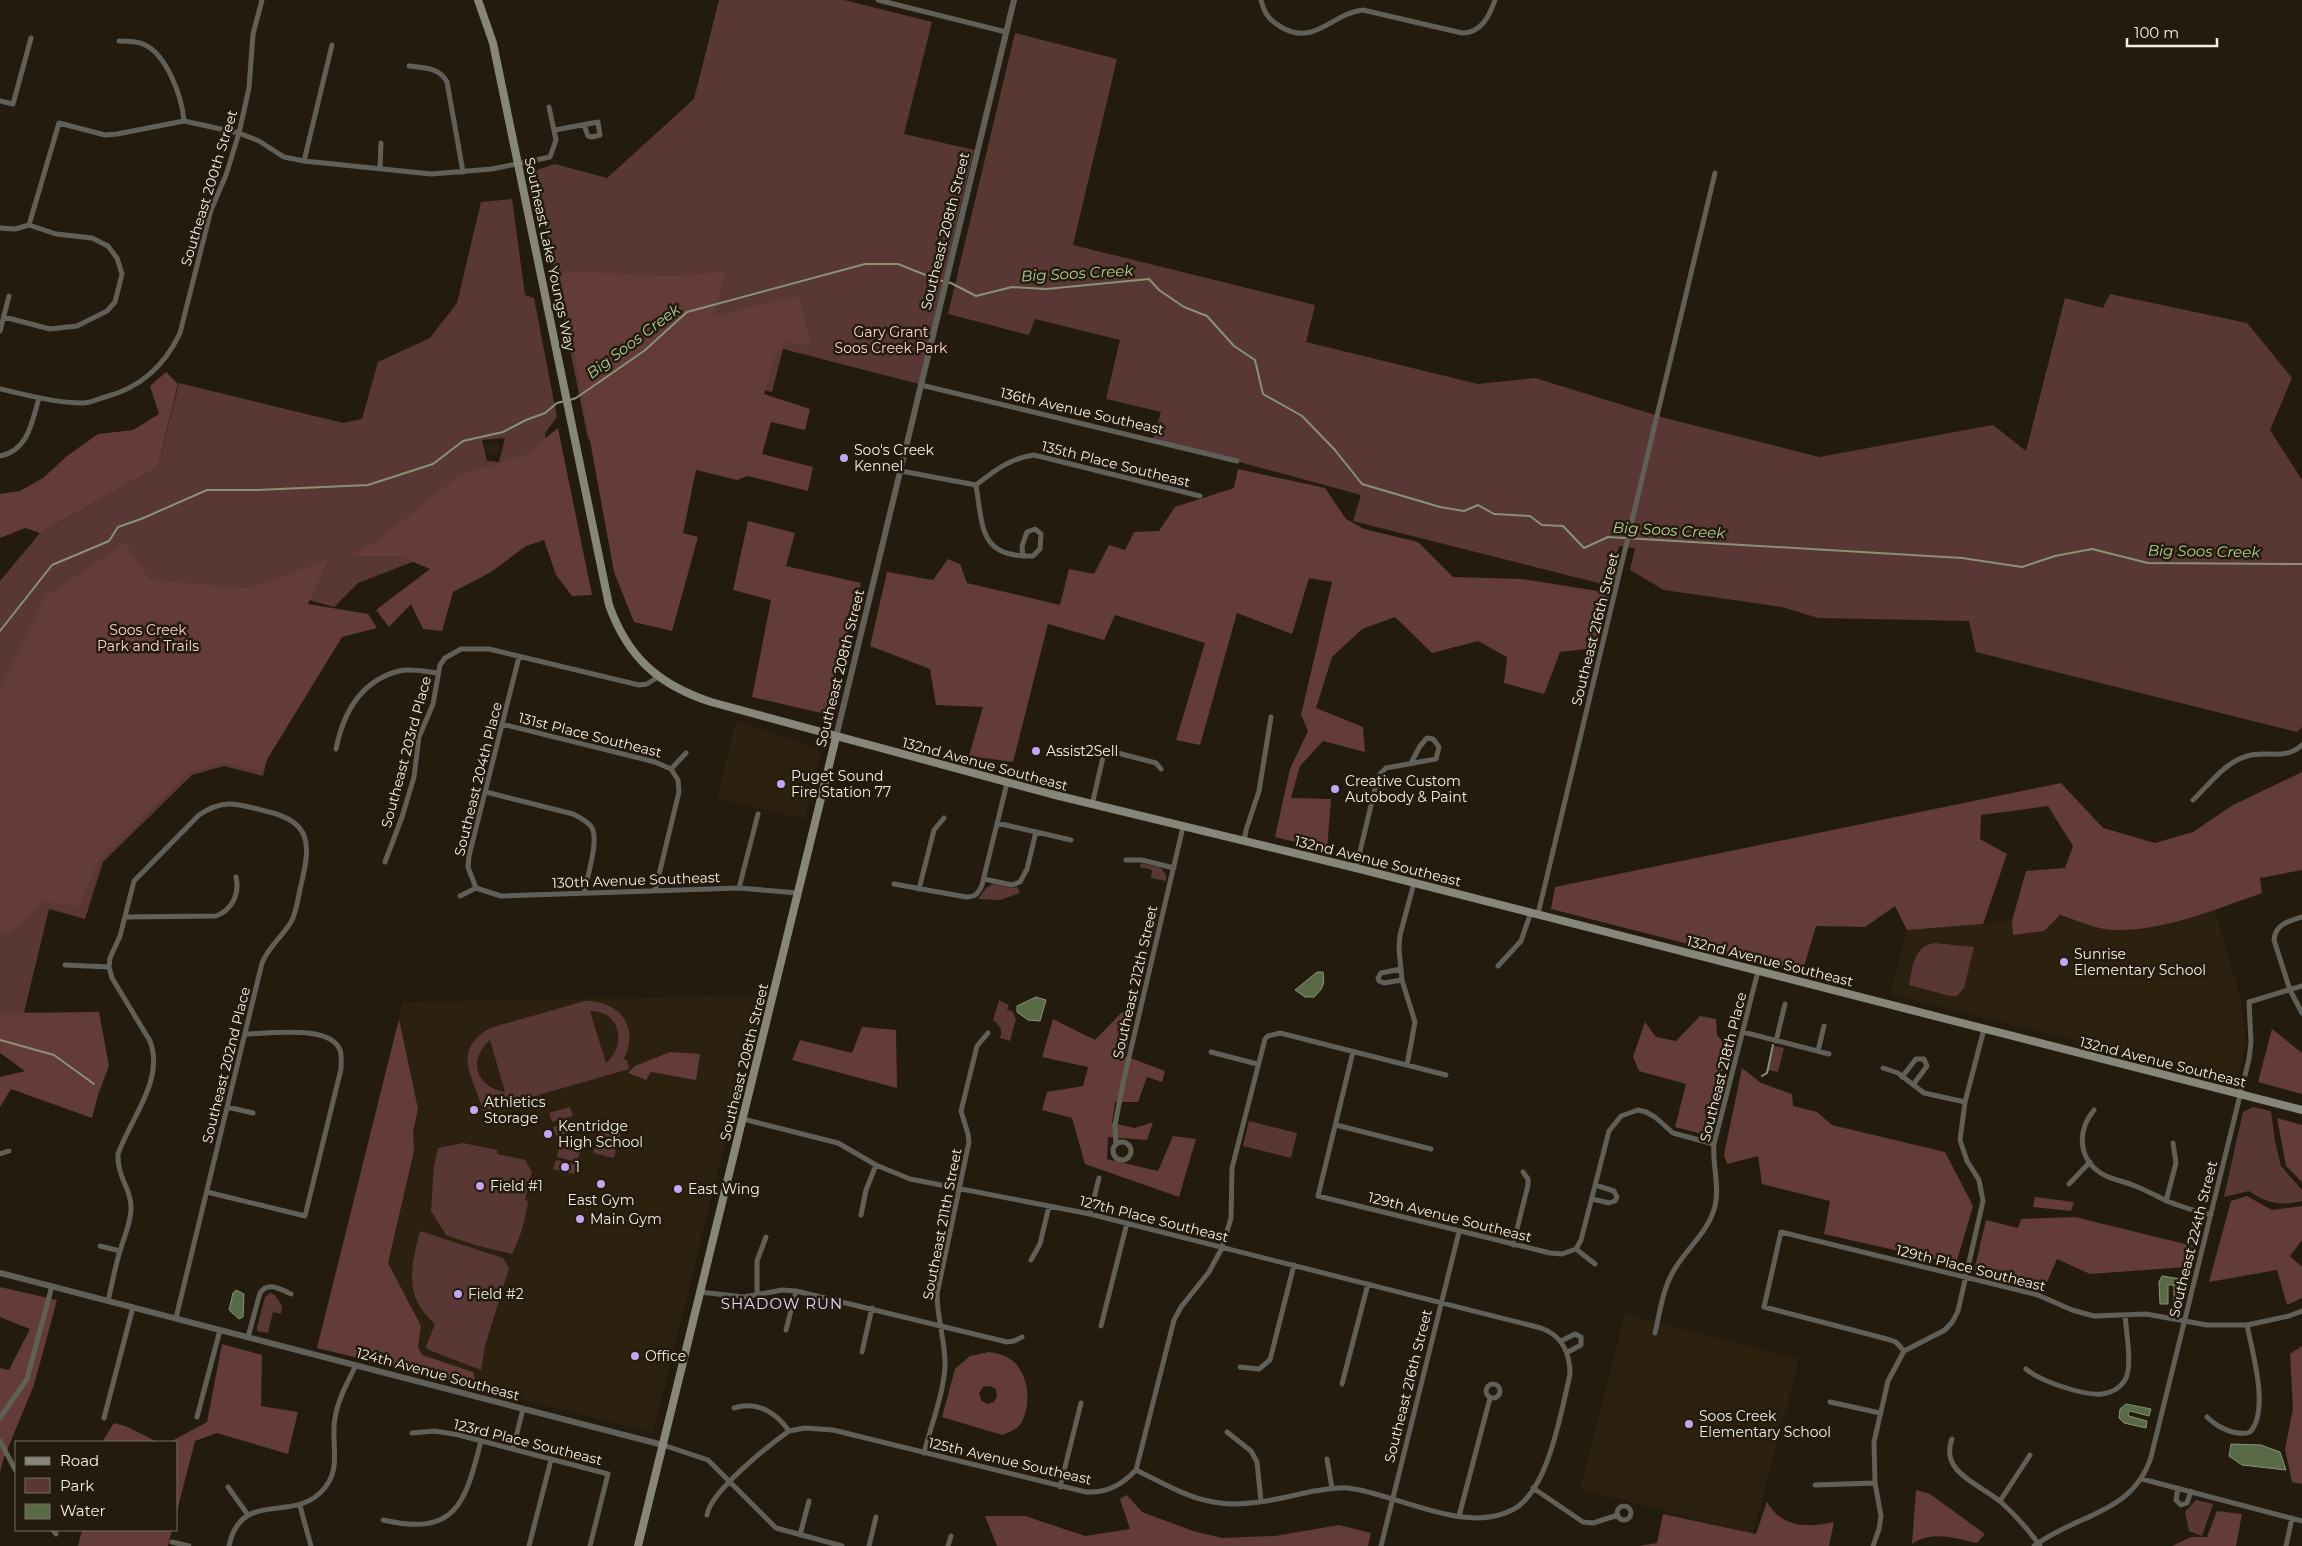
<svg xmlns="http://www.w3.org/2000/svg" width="2302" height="1546" font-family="Montserrat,sans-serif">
	<rect width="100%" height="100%" fill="#241b0f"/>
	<path fill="#2c200e" d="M498,443L501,451L489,455L486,447Z
		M736,720L818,748L820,756L804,819L717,798Z
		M2213,905L2241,999L2246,1042L2238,1074L2228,1079L1890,994L1907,930Z
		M761,996L653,1433L317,1348L403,1002Z
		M1625,1314L1799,1359L1753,1534L1580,1489Z"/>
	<path fill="#593735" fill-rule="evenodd" d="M719,0H844L932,22L904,134L974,150L919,384L783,349L772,392L685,371L603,442L588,439L534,171L555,164L607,178L694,99Z
		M1015,33L1117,59L1073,245L1315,305L1306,342L1478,384L1535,378L1665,418L1819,457L1993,425L2026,451L2065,298L2103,308L2110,294L2247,323L2292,378L2270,430L2302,480V727L2297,732L1976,652L1969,621L1818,618L1782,607L1664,590L1630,570L1635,548L1619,546L1616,559L1621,560L1614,587L1353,521L1361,495L1232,460L1152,442L1161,412L1106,399L1120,340L1035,319L1029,335L948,314Z
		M512,199L525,295L534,298L557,417L545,433L555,507L358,583L334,607L306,599L263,776L224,766L192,775L103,862L85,919L49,909L20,1029L0,1025V581L40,533L158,467L179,383L343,423L362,419L378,362L430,338L457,303L481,202ZM505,438L499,462L487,461L482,440Z
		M1141,863L1161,868L1166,875V881L1151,878L1152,870L1140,867Z
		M993,884L1012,888L1018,887L1020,893L1000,900L978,899L986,888Z
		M1934,943L1974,947L1964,988L1957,996H1950L1909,985C1913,967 1913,947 1934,943Z
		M999,1000L1009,1005L1007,1010L1012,1011L1016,1019L1010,1041L1000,1038C1003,1031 1000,1025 993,1020Z
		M585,1001C620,1000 641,1029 623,1060H627L629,1069L483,1111C475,1079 449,1052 490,1028ZM590,1011C621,1011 627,1045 606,1063ZM490,1040L505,1092C476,1087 467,1060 490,1040Z
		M1774,1046L1784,1048L1778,1072L1768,1070Z
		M570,1107L573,1116L552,1122L549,1113Z
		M2253,1107L2271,1111L2275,1141L2281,1166L2302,1190V1201C2280,1206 2268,1204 2249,1191L2224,1197L2243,1112Z
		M574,1121L577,1130L556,1136L553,1127Z
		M1249,1121L1297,1133L1291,1158L1243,1146Z
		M599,1129L620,1134L618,1144L597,1139Z
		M463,1143L497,1150V1154L525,1160L532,1172L525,1200L528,1201C525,1221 521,1236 512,1254L475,1245L446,1235L431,1211L434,1166L438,1148Z
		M596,1144L616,1149L614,1158L593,1153Z
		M559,1147L580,1152L577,1162L557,1157Z
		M556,1160L577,1165L574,1174L553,1169Z
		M420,1231L503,1258L509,1268L485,1346L481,1370L429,1350L426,1347L435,1324C403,1296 411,1267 420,1231Z
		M270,1293L275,1295L282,1306L281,1314L273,1312L268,1333L257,1331V1327L265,1297Z
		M2196,1500L2213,1504L2202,1536L2189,1531L2185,1512Z"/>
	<path fill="#633b39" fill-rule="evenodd" d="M559,271L673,276L726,272L713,316L799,296L811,347L788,341L775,355L764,394L810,409L805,430L771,422L762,454L813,467L808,491L748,476L737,480L696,470L683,533L698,537L672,631L634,622L614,572Z
		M166,372L178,384L158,467L40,533L25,528L0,538V494L20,491L43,478L67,456L98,434L133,430L159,414L150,386Z
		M558,428L592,595L572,596L556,575L544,540L526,546L491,572L453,592L442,631L423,629L411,604L389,627L376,610L430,569L399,556H350L376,542L458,476L525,455Z
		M1238,469L1325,488L1346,519L1364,529L1418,542L1453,577L1522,579L1610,593L1594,648L1560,652L1544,694L1504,683L1507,657L1478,641L1432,653L1395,617L1362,629L1332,657L1316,708L1363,727L1365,752L1323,741L1300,766L1291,798L1331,799L1327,850L1275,837L1290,769L1308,731L1301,715L1332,582L1309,578L1292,634L1237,613L1200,745L1176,740L1205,643L1115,615L1104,640L1048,624L1013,762L969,756L983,707L936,705L930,669L870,646L887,572L933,580L948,559L960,564L967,583L1060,605L1069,569L1094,574L1109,545L1125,550L1134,532L1159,531L1175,507L1234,488Z
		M748,521L795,533L786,566L861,583L825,714L752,697L771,600L733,590Z
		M125,543L150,580L248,588L328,560L308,604L368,614L377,628L342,637L260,771L226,763L188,773L97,863L79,907L43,901C31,914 19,932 0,935V689L46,596Z
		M2302,772V870L2260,878L2262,893C2217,909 2161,932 2112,930C2096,929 2076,920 2060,915L2044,931L2013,935L2012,921L2026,871L2065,868L2073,846L2048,806L1981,815L1980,839L2007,854L1983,924L1907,930L1895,906L1865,927L1816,926L1802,973L1551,909L1555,887L2061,783L2103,828L2155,843L2193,832L2233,805Z
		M1135,1010L1125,1056L1165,1071L1162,1082L1147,1077L1138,1102H1115L1112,1123L1135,1128L1153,1122L1147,1140L1108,1137L1107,1159L1158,1171L1173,1136L1196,1139L1179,1197L1085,1164L1072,1118L1042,1110L1047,1092L1083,1086L1088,1067L1042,1057L1053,1019L1095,1040L1122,1012Z
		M99,1012L109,1066L98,1095L92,1118L11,1089L0,1107V1077L25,1071L0,1053V1013Z
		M1700,1016L1716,1019L1717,1035L1728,1049L1706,1135L1675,1127L1686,1084L1639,1071L1633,1057L1645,1022L1656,1037L1676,1041Z
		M399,1019L418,1109L413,1132L414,1151L388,1263L421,1326L418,1347L422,1355L473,1372L477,1387L317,1348Z
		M862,1027L896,1030L897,1088L792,1060L800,1040L852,1053Z
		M2272,1029L2302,1053V1094L2258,1082Z
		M670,1052L700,1054L696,1080L651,1072L646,1080L628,1073L635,1066Z
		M1742,1068L1761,1083L1792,1094L1793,1106L1817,1112L1832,1125L1945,1152L1973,1206L1956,1264L1824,1234L1830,1201L1762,1184L1758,1156L1727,1164L1724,1155Z
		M2277,1118L2302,1125V1182L2286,1166Z
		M2247,1196L2272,1210L2302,1206V1240L2290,1256L2302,1267V1298L2287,1305L2277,1270L2209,1282L2231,1201Z
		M2035,1197L2074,1202L2071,1211L2033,1207Z
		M2075,1217L2193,1246L2186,1267L2090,1274L2057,1259L2044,1289L1974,1271L1986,1220L2018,1228L2021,1219Z
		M0,1287L57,1300L34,1385L3,1460L0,1472V1368L9,1370L30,1329L0,1317Z
		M222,1344L262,1355L261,1406L298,1412L288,1454L217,1433L195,1441L176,1515V1442H170L207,1422Z
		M2302,1346V1484L2292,1482L2285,1449L2293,1409L2290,1354Z
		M989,1352C994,1353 1002,1354 1007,1357C1030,1369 1033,1407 1019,1426C1015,1430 1007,1433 1002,1435L942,1417L955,1369L970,1356ZM990,1386L996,1389L997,1396L994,1402L987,1404L981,1400L979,1393L983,1387Z
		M114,1423L125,1426L158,1442H102Z
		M1916,1490L1930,1494L1985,1534L1977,1543C1954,1538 1932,1530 1912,1544Z
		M1127,1495L1142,1512L1193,1531L1222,1538L1275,1536L1339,1525L1371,1533L1368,1546H997L985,1516H1025L1085,1536L1130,1529L1120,1499Z
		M1767,1502C1782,1528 1808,1528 1834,1522L1829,1546H1639L1657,1543L1663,1514L1756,1534Z
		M2217,1511L2242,1514L2236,1546H2172L2191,1537H2207Z
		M82,1530H172L168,1546H78Z"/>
	<path fill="#596a47" stroke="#889277" d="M1317,972H1323C1325,984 1323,989 1314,997H1305L1295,990Z
		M1036,997L1046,1000L1040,1021L1028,1020L1017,1012V1006Z
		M2162,1276L2181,1279L2183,1286L2181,1301L2178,1303L2174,1300V1285H2168V1304H2160L2159,1282Z
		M236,1290L244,1294L243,1317L239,1319L229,1310L233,1293Z
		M2126,1404L2151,1409L2149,1416L2130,1411L2128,1413L2129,1416L2147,1421L2146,1428L2124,1423L2119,1418L2120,1409Z
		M2231,1444L2261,1445L2280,1452L2286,1470L2242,1465L2229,1456Z"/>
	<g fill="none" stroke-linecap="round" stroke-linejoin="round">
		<path stroke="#889277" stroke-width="2" d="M570,400L576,398L644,351L687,312L865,264H898L938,280L951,283L976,296L1012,287L1046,289L1149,279L1159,290L1184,307L1207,316L1234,346L1255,360L1263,394L1302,416L1335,450L1362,484L1440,507L1464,511L1478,505L1494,514L1530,516L1542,525L1563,526L1584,548L1608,537L1962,558L2022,567L2055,556L2092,549L2148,563L2302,564
			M0,631L52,565L109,541L118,527L141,519L207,490H257L368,485L433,464L463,441L503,432L526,420L545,413L557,403L565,401
			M0,1040L54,1055L94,1084
			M1762,1076L1767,1073L1773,1045"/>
		<path stroke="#605f58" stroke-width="5" d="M878,0L1006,32
			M1261,0C1264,13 1269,20 1281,27C1315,47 1332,13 1363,10L1462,33C1481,33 1489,17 1495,0
			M119,41C127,41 136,41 143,44C167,54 182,97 184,121
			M409,66C424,68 439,67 447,82L463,172
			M0,101L13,104L31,38
			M555,130L598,122L600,135L592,137L588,136L584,125
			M304,161L332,45
			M380,168L381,143
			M29,225L59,123L105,135L117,134L184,121L239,133L259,141L284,157L304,161L431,174L492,169L550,157L556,140L549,107
			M0,228L15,229L29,225L56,234L92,238L108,246L117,258L122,274L115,302L107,311L77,326L50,329L4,317
			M0,331L9,296
			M921,385L1237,461
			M0,389C27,395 55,403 83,403C90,403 98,399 105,397C140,388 165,365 180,333L211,210L226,175L239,133L249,88L253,34L262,0
			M0,456C28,451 32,422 39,398
			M901,471L976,485
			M976,485C994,471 1010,458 1034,455L1200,496
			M976,485C983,527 979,558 1033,556L1040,549L1041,534L1035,529L1027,532L1022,546L1023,556
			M502,724L655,762L671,769
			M336,749C343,714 360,681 399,671C411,668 425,672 438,673
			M486,792L573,814C580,818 588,821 592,828C599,841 587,878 584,893
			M2193,800C2209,785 2225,762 2247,756C2266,750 2285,761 2302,745
			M1092,805L1103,757L1110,751L1156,763L1161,769
			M997,823L1071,840
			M1244,842L1246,830L1259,791L1271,717
			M1126,860H1142L1174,868
			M385,862L402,817L414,777L419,737L433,704L440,665L445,658L461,649H489L639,685L647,684L658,677
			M1356,868L1378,776L1386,768L1436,759L1439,747L1433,739L1427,738L1420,746L1411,763
			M984,879L1012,885L1020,882L1027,869L1036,832
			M894,884L966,897C975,897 978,894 982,885L1007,783
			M476,888L501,896L739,888L798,893
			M476,888L468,867L469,856L519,657
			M739,888L758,814
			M919,889L934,830L944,818
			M655,891L679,792L678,780L671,769L686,753
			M460,896L476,888
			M1538,914L1715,173
			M125,917L216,916C232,910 240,894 236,877
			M2302,917C2289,921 2275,924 2274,940L2290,990L2302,1013
			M65,965L109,967
			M1498,966L1521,941L1531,912
			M1401,969L1381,973L1378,978L1379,981L1384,983L1402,980
			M1743,1032L1829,1054
			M1776,1041L1785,1004
			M1818,1051L1824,1026
			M1211,1052L1257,1064
			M1353,1052L1318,1196L1550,1253L1562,1254L1576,1249
			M1407,1065L1415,1022L1402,980L1399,949L1400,935L1414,883
			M1883,1068L1898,1073L1924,1093L1965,1102
			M1902,1077L1916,1059H1924L1927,1066L1913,1085
			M227,1107L253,1113
			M2094,1110C2076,1132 2078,1162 2106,1176C2115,1180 2126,1182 2135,1186C2146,1190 2156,1196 2167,1201C2181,1207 2196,1211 2211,1215
			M1336,1125L1431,1149
			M1113 1151a9 9 0 1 1 18 0a9 9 0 1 1-18 0Z
			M1116,1144L1115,1125L1123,1083L1183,827
			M0,1154L9,1151
			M2069,1184L2090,1162
			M207,1192L305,1216L341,1069C341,1063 342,1056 340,1050C330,1024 268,1034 245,1034
			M1592,1199L1609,1203L1615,1201L1617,1197L1614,1191L1595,1185
			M2166,1201L2176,1163L2173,1143
			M1090,1214L1099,1178
			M861,1215L866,1190L876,1165
			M1513,1245L1528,1185V1179L1523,1172
			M100,1246L120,1251
			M1576,1249L1581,1240L1609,1131L1621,1116L1638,1110L1646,1112L1655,1117L1673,1133L1714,1144
			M1576,1249L1595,1264
			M1031,1260L1040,1244L1049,1206
			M700,1292L744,1297L782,1290L796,1291L1007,1342L1014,1341L1022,1337
			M757,1294V1261L766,1237
			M108,1301C112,1284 115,1267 120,1251C124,1237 130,1225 131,1210C132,1189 117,1178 118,1154C130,1119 165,1080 150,1041L112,978L109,967L110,958L120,936L134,881L199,815C224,798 238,804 265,811C312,821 311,844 301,885C298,897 297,911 291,922C282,937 269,946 262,963L176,1318
			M1101,1326L1127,1223
			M786,1330L796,1291
			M1655,1333C1660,1312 1663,1286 1676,1267C1689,1246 1709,1231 1715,1206C1720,1186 1712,1164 1714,1144L1758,971
			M248,1337L260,1293C268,1281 280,1289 291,1294
			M1561,1341L1575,1334L1581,1337V1345L1568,1352
			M1904,1351L1896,1342L1887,1339L1764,1307L1781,1232L2038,1295L2072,1310L2094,1316L2146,1314L2207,1325H2247L2289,1316L2302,1311
			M862,1352L872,1308
			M1240,1367L1259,1369L1270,1360L1294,1265
			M2026,1369C2040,1381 2084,1396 2102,1394C2111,1393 2120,1388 2125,1380C2133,1367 2126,1331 2125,1315
			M1486 1391a7 7 0 1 1 14 0a7 7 0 1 1-14 0Z
			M1342,1384L1368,1284
			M1830,1402L1880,1413
			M734,1408C757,1401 776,1412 789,1431L805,1428L833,1430L1086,1492C1107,1493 1122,1485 1136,1470C1163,1483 1190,1500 1220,1503C1251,1507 1285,1497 1314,1491C1325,1490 1337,1487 1348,1488C1398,1494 1466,1536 1514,1509C1549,1489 1561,1411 1570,1375C1570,1353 1563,1336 1541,1328L1090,1214L910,1179L876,1165L838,1143L743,1119
			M197,1417L220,1330
			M2207,1417C2217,1427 2236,1437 2250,1432C2270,1411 2252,1351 2247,1325
			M0,1418L27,1379L52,1286
			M104,1418L133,1307
			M1227,1432L1251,1451L1257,1462L1261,1501
			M412,1433L435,1431L459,1435L608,1474L590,1546
			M1952,1439C1939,1473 1981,1484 2002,1503C2016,1516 2029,1530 2040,1546
			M0,1441L16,1471
			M663,1445L708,1460L776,1528L842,1546
			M513,1449L523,1409
			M924,1453C931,1425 943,1396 945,1367C946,1343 937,1319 937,1294L969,1142L968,1134L961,1111L977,1046L988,1033
			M1327,1459L1332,1488
			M1136,1470L1174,1320L1181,1307L1209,1272L1222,1248L1231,1218L1232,1168L1265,1039L1268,1036L1280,1033L1446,1075
			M2142,1479L2302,1521
			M1815,1485L1875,1483
			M228,1487L248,1515
			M1060,1487L1081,1403
			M1533,1488L1583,1522L1593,1523L1618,1515
			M2178,1488L2176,1500L2181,1505L2187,1503L2191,1491
			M2000,1501L2030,1455
			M1617 1513a7 7 0 1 1 14 0a7 7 0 1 1-14 0Z
			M300,1506L311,1546
			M707,1515C710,1492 769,1445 789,1431
			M1459,1516L1490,1398
			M383,1520C457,1537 465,1503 481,1441
			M53,1530L56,1534
			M800,1535L809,1501
			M172,1542L189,1546
			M229,1546C241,1490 289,1522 320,1493C344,1471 330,1445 335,1418C338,1399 348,1382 356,1365
			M529,1546L551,1460
			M869,1546L876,1517
			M948,1546L951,1536
			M1381,1546L1459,1232
			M1873,1546L1879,1529L1881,1516L1875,1483L1874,1442L1888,1381L1904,1351L1945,1330L1953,1321L1958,1311L1983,1201L1979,1180L1967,1161L1960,1140L1965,1102L1984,1029
			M2034,1546C2076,1514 2133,1514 2151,1457L2249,1059L2251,1042L2249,1002L2302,986
			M2286,1546L2292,1518"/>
		<path stroke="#605f58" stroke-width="6" d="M836,737L1014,0
			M0,1273L663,1445"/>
		<path stroke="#87867a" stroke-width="8" d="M478,0L493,43L609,605C628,658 659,685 711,702L1051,794L1356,868L2302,1110
			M638,1546L836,737"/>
	</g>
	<g fill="#c5a6f1" stroke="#241b0f" stroke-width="2">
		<circle cx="844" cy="458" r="5"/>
		<circle cx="1036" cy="751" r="5"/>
		<circle cx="781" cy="784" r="5"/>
		<circle cx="1335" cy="789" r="5"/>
		<circle cx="2064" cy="962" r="5"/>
		<circle cx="474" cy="1110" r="5"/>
		<circle cx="548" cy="1134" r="5"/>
		<circle cx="565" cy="1167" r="5"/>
		<circle cx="601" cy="1184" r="5"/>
		<circle cx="480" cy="1186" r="5"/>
		<circle cx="678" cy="1189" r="5"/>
		<circle cx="580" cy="1219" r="5"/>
		<circle cx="458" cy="1294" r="5"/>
		<circle cx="635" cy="1356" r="5"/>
		<circle cx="1689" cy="1424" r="5"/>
	</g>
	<g text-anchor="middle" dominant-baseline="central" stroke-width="5" stroke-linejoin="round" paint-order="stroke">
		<g font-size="14" fill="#f4eee6" stroke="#241b0f">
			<text transform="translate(209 188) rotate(-73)">Southeast 200th Street</text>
			<text transform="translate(945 231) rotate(-76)">Southeast 208th Street</text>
			<text transform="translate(550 254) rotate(78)">Southeast Lake Youngs Way</text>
			<text transform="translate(1082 411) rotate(13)">136th Avenue Southeast</text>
			<text transform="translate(1116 464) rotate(14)">135th Place Southeast</text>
			<text transform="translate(1595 629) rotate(-76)">Southeast 216th Street</text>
			<text transform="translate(840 668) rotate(-76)">Southeast 208th Street</text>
			<text transform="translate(590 735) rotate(14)">131st Place Southeast</text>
			<text transform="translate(406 752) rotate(-75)">Southeast 203rd Place</text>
			<text transform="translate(985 764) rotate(15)">132nd Avenue Southeast</text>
			<text transform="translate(478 779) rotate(-76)">Southeast 204th Place</text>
			<text transform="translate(1378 861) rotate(14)">132nd Avenue Southeast</text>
			<text transform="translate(636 880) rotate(-2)">130th Avenue Southeast</text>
			<text transform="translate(1770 961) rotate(14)">132nd Avenue Southeast</text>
			<text transform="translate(1135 982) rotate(-77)">Southeast 212th Street</text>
			<text transform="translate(744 1062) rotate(-76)">Southeast 208th Street</text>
			<text transform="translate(2163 1062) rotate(14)">132nd Avenue Southeast</text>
			<text transform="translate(226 1065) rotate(-76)">Southeast 202nd Place</text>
			<text transform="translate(1723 1067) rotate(-76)">Southeast 218th Place</text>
			<text transform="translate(1450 1217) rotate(14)">129th Avenue Southeast</text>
			<text transform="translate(1154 1219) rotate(14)">127th Place Southeast</text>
			<text transform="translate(942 1224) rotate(-79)">Southeast 211th Street</text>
			<text transform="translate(2193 1239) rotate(-76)">Southeast 224th Street</text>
			<text transform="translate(1971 1268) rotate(14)">129th Place Southeast</text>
			<text transform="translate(438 1374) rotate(15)">124th Avenue Southeast</text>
			<text transform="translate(1408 1386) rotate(-76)">Southeast 216th Street</text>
			<text transform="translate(528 1442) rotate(14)">123rd Place Southeast</text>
			<text transform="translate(1010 1461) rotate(13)">125th Avenue Southeast</text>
		</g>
		<g font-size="14" fill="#fed0cd" stroke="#241b0f">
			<text x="891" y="332">Gary Grant<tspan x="891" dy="16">Soos Creek Park</tspan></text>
			<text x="148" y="630">Soos Creek<tspan x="148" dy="16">Park and Trails</tspan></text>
		</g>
		<g font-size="14" fill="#f4eee6" stroke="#241b0f" text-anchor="start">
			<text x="854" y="450">Soo's Creek<tspan x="854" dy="16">Kennel</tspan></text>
			<text x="1046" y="751">Assist2Sell</text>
			<text x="791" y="776">Puget Sound<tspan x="791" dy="16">Fire Station 77</tspan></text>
			<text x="1345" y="781">Creative Custom<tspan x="1345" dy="16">Autobody &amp; Paint</tspan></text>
			<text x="2074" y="954">Sunrise<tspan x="2074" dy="16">Elementary School</tspan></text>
			<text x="484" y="1102">Athletics<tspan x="484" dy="16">Storage</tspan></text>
			<text x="558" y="1126">Kentridge<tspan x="558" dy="16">High School</tspan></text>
			<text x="575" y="1167">1</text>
			<text x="490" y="1186">Field #1</text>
			<text x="688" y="1189">East Wing</text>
			<text x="601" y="1200" text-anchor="middle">East Gym</text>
			<text x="590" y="1219">Main Gym</text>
			<text x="468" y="1294">Field #2</text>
			<text x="645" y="1356">Office</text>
			<text x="1699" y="1416">Soos Creek<tspan x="1699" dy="16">Elementary School</tspan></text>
		</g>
		<g font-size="15" font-style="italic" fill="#b2cf93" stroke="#241b0f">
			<text transform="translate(1077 273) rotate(-3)">Big Soos Creek</text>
			<text transform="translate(633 341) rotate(-37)">Big Soos Creek</text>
			<text transform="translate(1669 530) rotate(3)">Big Soos Creek</text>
			<text transform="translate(2204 551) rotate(1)">Big Soos Creek</text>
		</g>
		<g font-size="15" letter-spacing="1" fill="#e4d3fe" stroke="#241b0f">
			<text x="782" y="1303">SHADOW RUN</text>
		</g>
	</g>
	<rect x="15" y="1441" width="162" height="90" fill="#241b0f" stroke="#776f65"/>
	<rect x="25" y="1457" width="25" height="8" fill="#87867a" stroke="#776f65"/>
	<text x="60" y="1466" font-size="15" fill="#f4eee6">Road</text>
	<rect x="25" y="1478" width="25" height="15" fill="#593735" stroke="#776f65"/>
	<text x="60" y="1491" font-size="15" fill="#f4eee6">Park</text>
	<rect x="25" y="1504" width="25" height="15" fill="#596a47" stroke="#776f65"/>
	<text x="60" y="1516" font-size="15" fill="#f4eee6">Water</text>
	<path d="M2127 38v8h90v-8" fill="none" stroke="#f4eee6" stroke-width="2.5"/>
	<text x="2134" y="38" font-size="15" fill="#f4eee6" stroke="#241b0f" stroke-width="4" paint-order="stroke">100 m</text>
</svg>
